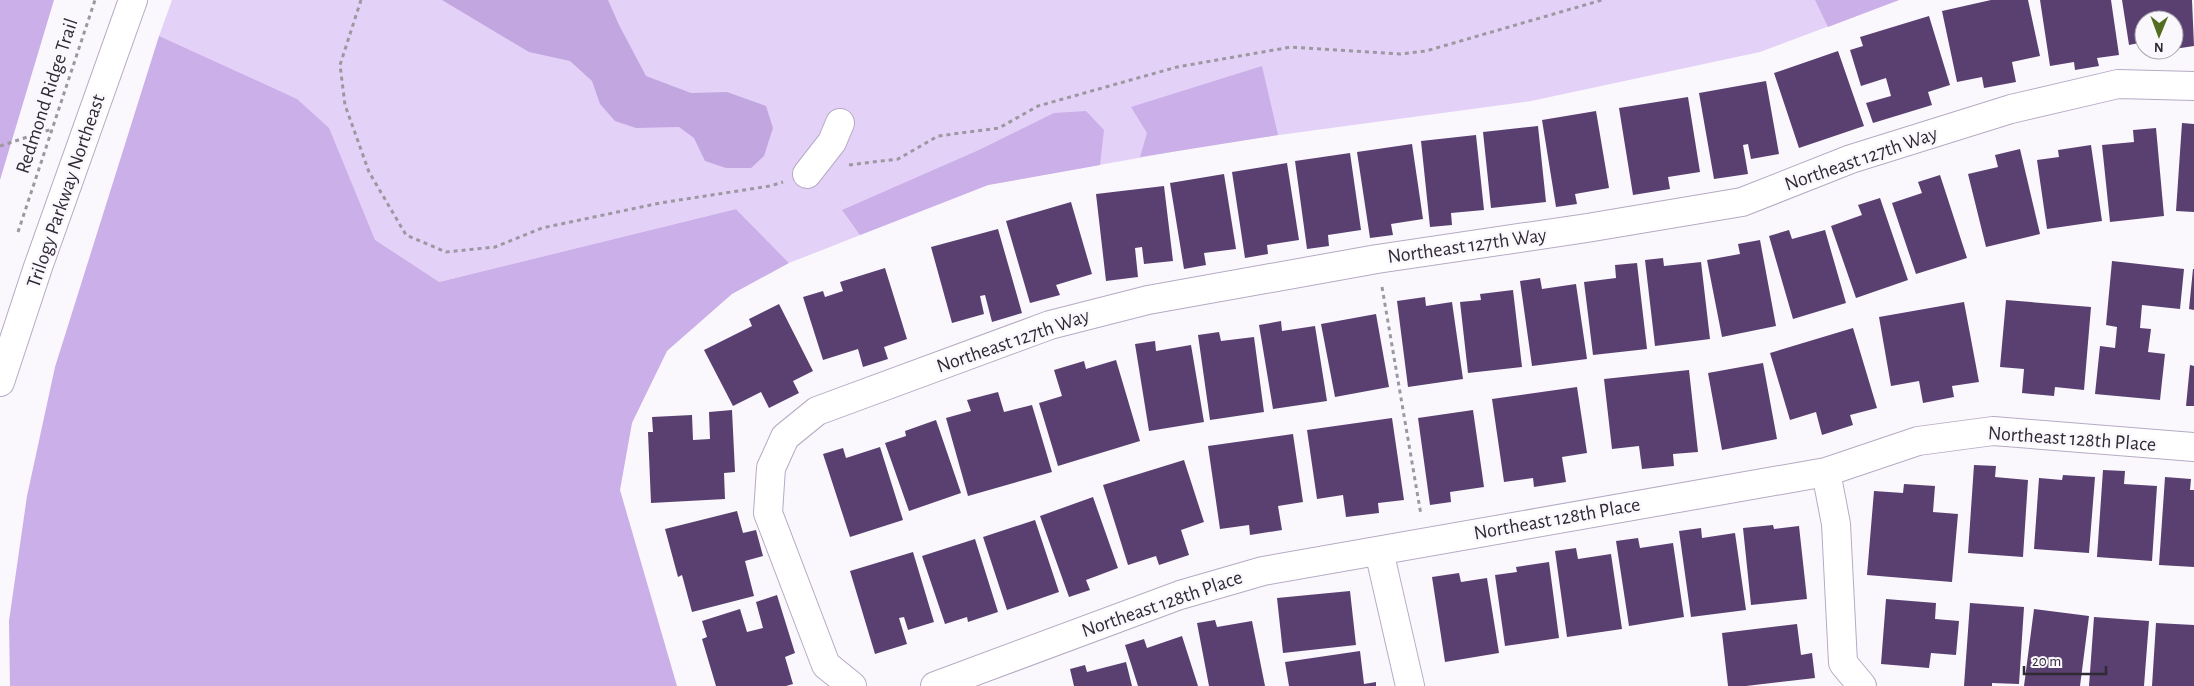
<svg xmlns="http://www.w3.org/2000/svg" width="2194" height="686" font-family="'Alegreya Sans',sans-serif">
	<rect width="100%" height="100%" fill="#faf8fd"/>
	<path fill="#e4d1f8" d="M172,0H1899L1760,52L1531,101L1227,142L988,185L789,263L736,209L439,282L282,262L159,36Z"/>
	<path fill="#cbafe8" d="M0,0H54L0,180Z
		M1815,0H1899L1828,27Z
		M159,36L297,99L329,128L375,240L439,282L736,209L789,263L732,294L667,351L632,423L620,490L677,686H10L9,621L27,496L55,367Z
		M1262,66L1278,135L1140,157L1147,133L1131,107Z
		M1086,111L1104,130L1100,165L988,185L860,235L842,210L979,150L1054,113Z"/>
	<path fill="#c2a6df" d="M442,0H608L619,25L646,76L691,93L727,92L766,106L773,128L764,156L751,168H726L705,161L694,138L679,127L636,128L615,121L600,104L592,81L570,61L529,52Z"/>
	<path fill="#594071" d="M1991,0H2028L2040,56L2012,62L2016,82L1984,88L1982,77L1957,82L1942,11Z
		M2040,0H2111L2119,55L2097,58L2099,66L2075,70L2074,62L2050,66Z
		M2122,0H2192L2194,46L2174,49V20H2144V42L2129,45Z
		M1929,16L1950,85L1928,92L1932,105L1873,123L1866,103L1891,96L1886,78L1861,86L1850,50L1863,46L1860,37Z
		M1838,51L1864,126L1799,148L1774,73Z
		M1766,81L1779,154L1751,159L1748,144L1743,145L1748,174L1714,179L1699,93Z
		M1688,97L1700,172L1668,177L1670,189L1633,195L1619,108Z
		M1596,111L1609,188L1575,194L1577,204L1556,207L1542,120Z
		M2182,123L2194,124V212L2176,211Z
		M1538,126L1546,202L1491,208L1483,132Z
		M2156,128L2164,216L2110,222L2102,145L2134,142L2133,130Z
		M1476,135L1484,210L1451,213L1452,225L1430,227L1421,141Z
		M1412,144L1423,219L1391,224L1393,235L1370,238L1357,152Z
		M2091,145L2102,221L2047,229L2037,160L2059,157L2058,150Z
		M2020,149L2040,234L1986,247L1968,174L1998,167L1995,155Z
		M1350,153L1361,230L1328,235L1329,246L1307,249L1295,161Z
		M1287,163L1299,240L1267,245L1268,254L1245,258L1232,172Z
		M1224,174L1236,249L1204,253L1206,265L1184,269L1170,183Z
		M1940,175L1967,258L1916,274L1892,203L1922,193L1918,182Z
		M1164,186L1173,261L1144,264L1142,247L1135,248L1138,277L1106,281L1096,194Z
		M1880,198L1908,280L1856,298L1831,226L1862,215L1858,205Z
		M1071,202L1092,274L1056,285L1060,295L1030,303L1006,221Z
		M998,229L1022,313L992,322L985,295L980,296L984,314L952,323L931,247Z
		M1789,230L1792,239L1825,230L1846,303L1793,319L1769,236Z
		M1760,240L1776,326L1722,337L1707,260L1740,254L1738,244Z
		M1663,258L1664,266L1701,262L1710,339L1655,346L1645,260Z
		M2112,261L2184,269L2180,309L2142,305L2140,328L2151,329L2148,352L2165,354L2160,400L2095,394L2100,346L2115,348L2117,327L2106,325Z
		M1637,263L1647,349L1593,355L1584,282L1616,278L1615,265Z
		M885,268L907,339L884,347L888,359L863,367L858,349L823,360L803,297L823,291L825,297L843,291L840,282Z
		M2193,269H2194V310L2189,309Z
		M1540,278L1542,289L1576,284L1587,359L1532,366L1520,281Z
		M1513,290L1522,367L1468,373L1460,302L1481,300L1480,294Z
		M1425,297L1426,306L1452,302L1463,379L1408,387L1397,301Z
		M2006,300L2091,307L2084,390L2055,387L2054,396L2022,393L2024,369L2000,367Z
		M1964,302L1979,382L1952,386L1954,397L1923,403L1919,381L1891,386L1879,317Z
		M779,304L813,371L793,381L799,393L769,408L761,392L733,406L704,350L752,326L749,319Z
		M1376,314L1389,387L1335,397L1321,324Z
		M1281,321L1282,331L1315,326L1327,401L1273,409L1259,325Z
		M1853,328L1877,408L1850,415L1853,425L1822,435L1816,412L1790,420L1770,353Z
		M1219,332L1221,341L1254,337L1264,412L1210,420L1198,335Z
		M1155,341L1156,351L1191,345L1204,422L1149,431L1135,344Z
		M1116,360L1140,441L1058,466L1039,403L1062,396L1054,370L1084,361L1086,369Z
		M1763,363L1777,439L1722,450L1708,373Z
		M2190,365L2194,366V406H2186Z
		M1689,370L1698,452L1673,454L1674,466L1642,469L1639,446L1612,449L1604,379Z
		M1577,387L1587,453L1562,457L1566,482L1534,487L1533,478L1504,482L1492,399Z
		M998,392L1004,412L1032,405L1052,472L968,496L946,418L971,411L967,400Z
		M732,410L735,472L724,473L725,499L651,503L648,432H653L652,417L692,415L693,440L710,439L709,412Z
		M1473,410L1484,487L1450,492L1451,502L1430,505L1418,418Z
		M1392,418L1404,500L1378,503L1379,513L1346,517L1343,495L1317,499L1307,430Z
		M936,420L961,493L909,511L885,443L906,436L905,431Z
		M1293,434L1303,502L1278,506L1282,530L1250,535L1249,525L1220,529L1208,446Z
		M880,447L903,520L850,537L823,454L843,448L846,458Z
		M1184,460L1204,522L1181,530L1189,555L1159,565L1156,556L1128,565L1103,485Z
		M1974,465L1996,466L1995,477L2028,480L2023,557L1968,553Z
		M2103,470L2125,471L2124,484L2157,486L2152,561L2097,557Z
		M2063,475L2095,477L2089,553L2034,549L2039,478L2062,480Z
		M2165,477L2191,479L2190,490H2194V567L2159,565Z
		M1904,484L1935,486L1933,512L1958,514L1952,582L1867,575L1874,491L1903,493Z
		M1093,497L1118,568L1086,580L1090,590L1069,597L1040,516Z
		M737,511L743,533L756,530L763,556L745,561L754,596L692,612L682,575L678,577L665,529Z
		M1035,520L1059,592L1007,610L983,537Z
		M1773,525L1774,529L1799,526L1807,599L1751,605L1743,528Z
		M1701,528L1702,538L1735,533L1746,610L1691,617L1679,531Z
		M1638,538L1640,548L1673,543L1684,617L1629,626L1616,541Z
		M975,539L998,612L968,622L967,617L945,624L922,556Z
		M1576,548L1578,559L1611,554L1622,629L1567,637L1555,551Z
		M913,552L934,622L908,630L904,617L899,618L907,644L875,654L850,571Z
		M1549,562L1559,638L1505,646L1495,575L1517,572L1516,567Z
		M1459,573L1461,582L1487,578L1499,653L1445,662L1432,577Z
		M1350,591L1356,645L1283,653L1277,598Z
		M777,595L795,653L785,657L793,684L786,686H716L702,639L707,637L702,621L740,609L747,632L763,628L756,602Z
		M1886,599L1936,603L1935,619L1959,621L1956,655L1931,653L1929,668L1881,664Z
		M1970,603L2024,607L2019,684L1992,683V686H1964Z
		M2034,609L2089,616L2080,686H2024Z
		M2094,617L2149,621L2144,686H2089Z
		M1215,620L1217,627L1252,621L1265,686H1209L1197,623Z
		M2156,623L2194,625V686H2152Z
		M1797,624L1801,655L1812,653L1815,678L1746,686H1728L1722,633Z
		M1182,636L1198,686H1138L1125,645L1144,639L1147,648Z
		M1360,651L1364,684L1376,682V686H1289L1285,662Z
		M1126,662L1132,686H1074L1070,669L1085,665L1087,672Z"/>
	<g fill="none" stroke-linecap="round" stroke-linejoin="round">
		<defs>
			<path id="minor" d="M807,174L832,142L840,123
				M0,382L38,267L133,0
				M1826,472L1836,524L1843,663L1862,686
				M1379,551L1410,686
				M852,686L826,665L768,513L771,468L785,437L817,411L1050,325L1148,300L1377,259L1587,228L1742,202L1851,159L2011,109L2118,84L2194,86
				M935,686L1180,595L1263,571L1826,472L1918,441L1993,431L2194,447"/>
		</defs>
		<use href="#minor" stroke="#b6aac4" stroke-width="30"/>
		<path stroke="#9c98a0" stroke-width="3" stroke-dasharray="4 4" stroke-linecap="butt" d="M361,0L340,65L345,105L369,172L406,235L446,252L495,247L542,228L660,203L770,186L783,182
			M0,146L52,129
			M849,165L898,159L938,136L999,128L1038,106L1177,67L1291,47L1400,54L1426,51L1602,0
			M18,232L95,0
			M1382,287L1421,515"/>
		<use href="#minor" stroke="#fff" stroke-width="28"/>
	</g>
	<g text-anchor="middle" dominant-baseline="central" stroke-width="5" stroke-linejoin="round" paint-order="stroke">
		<g font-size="20" fill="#302a35" stroke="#faf8fd">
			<text transform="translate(47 96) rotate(-72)">Redmond Ridge Trail</text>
			<text transform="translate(1861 159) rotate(-19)">Northeast 127th Way</text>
			<text transform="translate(66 191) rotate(-71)">Trilogy Parkway Northeast</text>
			<text transform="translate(1467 246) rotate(-8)">Northeast 127th Way</text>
			<text transform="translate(1013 341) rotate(-19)">Northeast 127th Way</text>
			<text transform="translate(2072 439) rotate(4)">Northeast 128th Place</text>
			<text transform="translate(1557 519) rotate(-10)">Northeast 128th Place</text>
			<text transform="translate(1162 604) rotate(-19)">Northeast 128th Place</text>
		</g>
	</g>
	<g transform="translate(2159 35) rotate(181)"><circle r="24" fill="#faf8fd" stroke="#a9a6ad"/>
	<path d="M0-4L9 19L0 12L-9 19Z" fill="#526e21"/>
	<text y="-8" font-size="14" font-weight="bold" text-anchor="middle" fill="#302a35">N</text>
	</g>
	<path d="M2024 666v8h82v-8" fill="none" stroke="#302a35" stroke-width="2.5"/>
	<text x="2032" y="666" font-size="15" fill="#302a35" stroke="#faf8fd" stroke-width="4" paint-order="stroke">20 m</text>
</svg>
